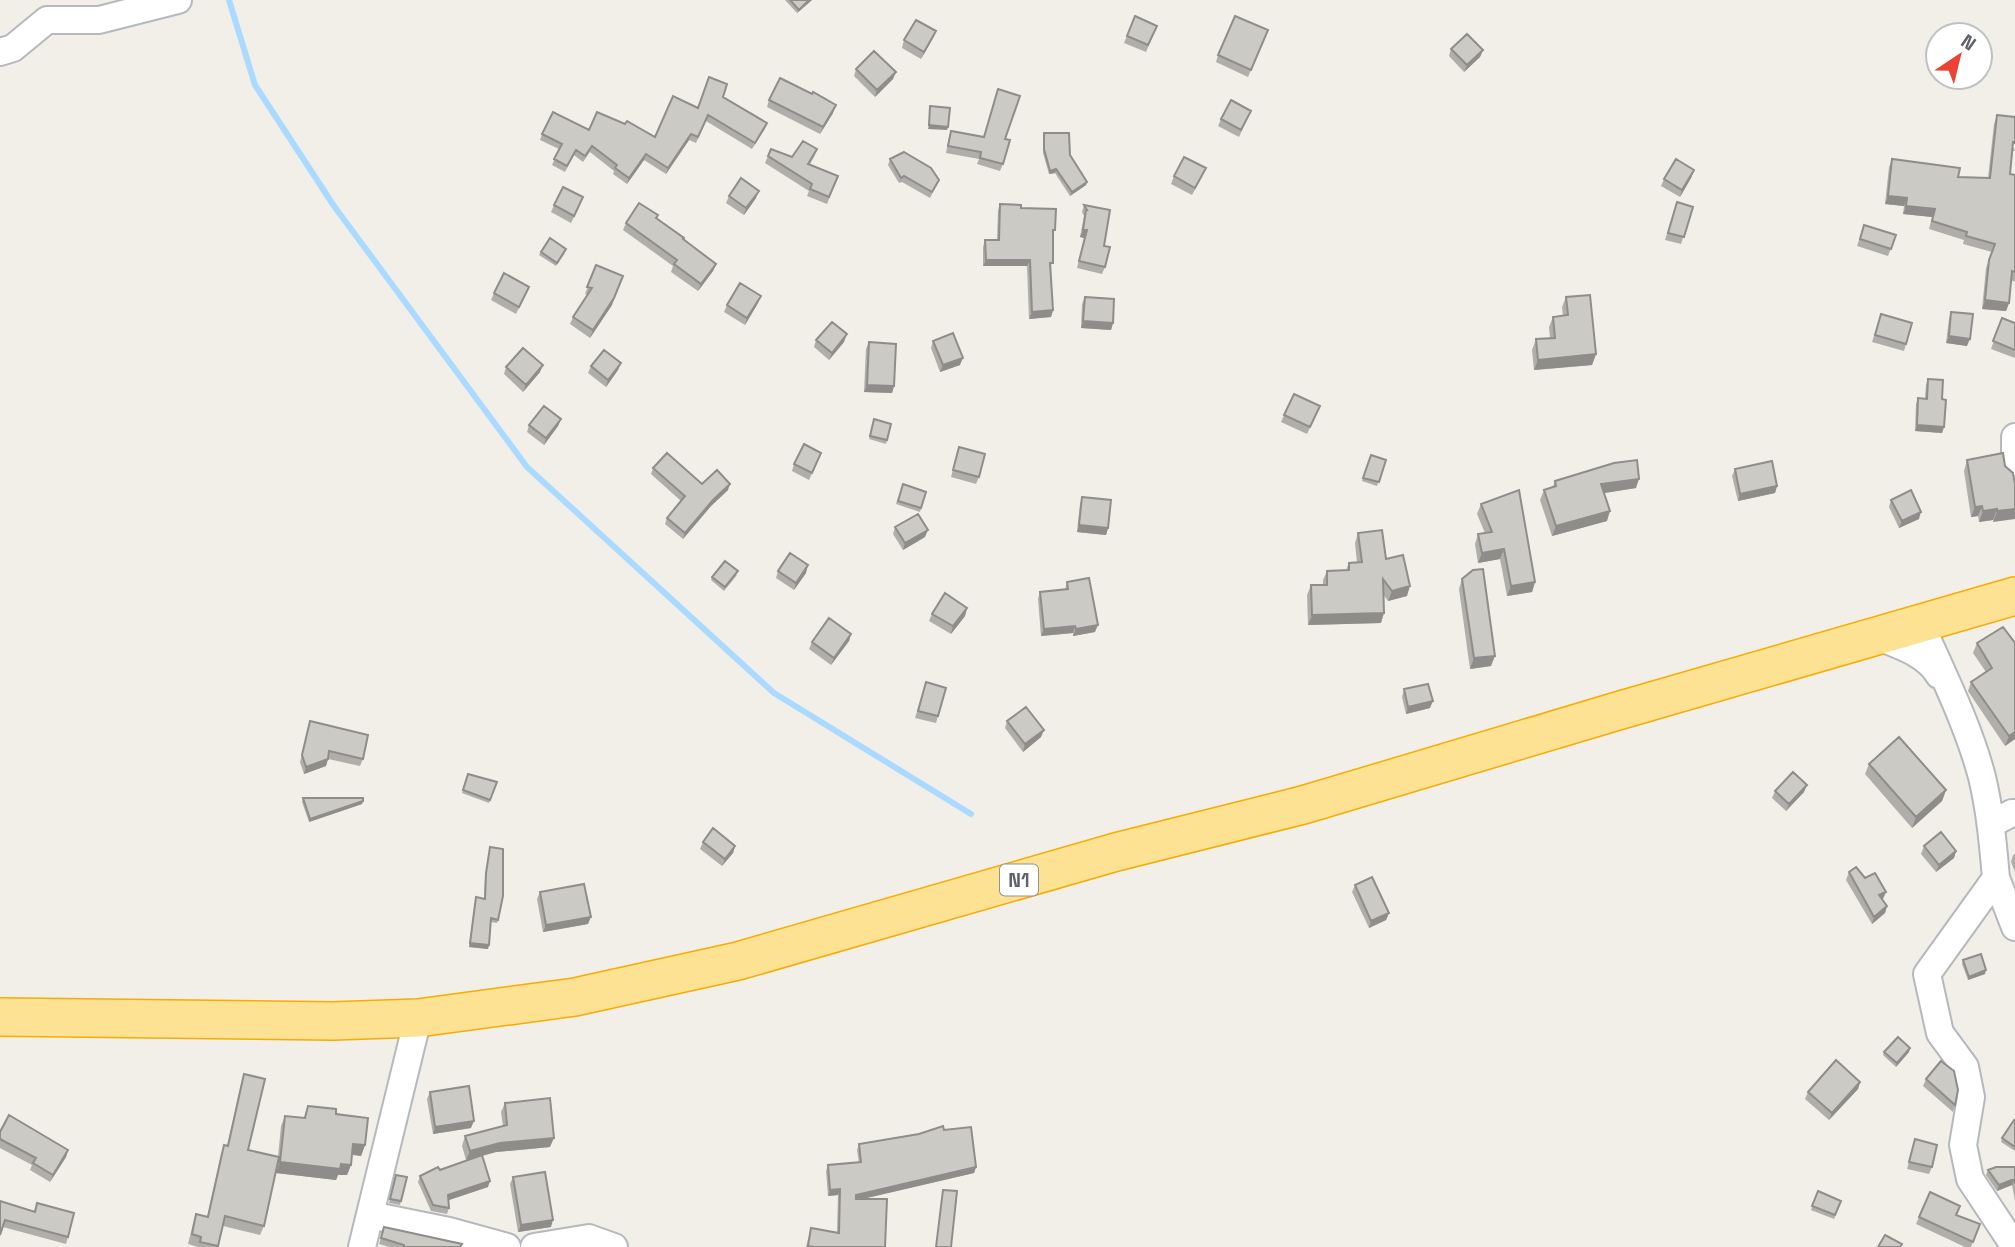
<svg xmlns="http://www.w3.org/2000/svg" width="2015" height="1247" font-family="'Space Grotesk',sans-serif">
	<rect width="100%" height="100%" fill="#f1efe8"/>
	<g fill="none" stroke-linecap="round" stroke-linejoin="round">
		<path stroke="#aadaff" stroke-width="6" d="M229,0L255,85L334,206L527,467L774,693L971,814"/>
		<defs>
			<path id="minor" d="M0,52L13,48L47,20H99L178,0
				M2015,437V469
				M1920,623C1942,673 1968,724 1982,777C1990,810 1993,844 1996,878L1927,974L1940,1033L1965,1067L1971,1097L1963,1145L1970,1179L2015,1247
				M1876,636C1898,645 1926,653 1939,675
				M1991,824L2012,813H2015
				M1996,878L2015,927
				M370,1215L449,1231L507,1247
				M362,1247L418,1018
				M534,1247L589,1238L614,1247"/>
			<path id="highway" d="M0,1017L333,1021L418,1018L575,997L738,961L1116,852L1303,805L1621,710L2015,596"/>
		</defs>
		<use href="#minor" stroke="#b5b8bc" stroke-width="30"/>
		<use href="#highway" stroke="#f9ab00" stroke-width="40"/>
		<use href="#minor" stroke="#fff" stroke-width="26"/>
		<use href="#highway" stroke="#fde293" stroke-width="37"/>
	</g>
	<path fill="#afaea9" d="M785,0H812L797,13Z
		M1135,16L1157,26L1146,52L1124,43Z
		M1268,30L1248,77L1216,62L1218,55Z
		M936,31L933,38L921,59L902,48L904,40Z
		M1451,49L1483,50L1480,57L1464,72L1449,56Z
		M856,69L893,79L875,97L854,76Z
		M723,97L767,123L765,129L752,149L706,121L696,143L689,140L666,174L644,160L627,184L613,174L614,171L590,152L583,162L574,155L565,172L552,165L559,149L540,140L542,134L589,130L655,137L698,108Z
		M769,100L833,113L820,134L767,107Z
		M1251,111L1239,137L1218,126L1221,119Z
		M1997,115L2015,151H2013L2010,174L2015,175V282L2011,280L2009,303L2006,311L1982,309L1986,268L1992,252L1963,244L1964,240L1929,229L1932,217L1903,214L1904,206L1885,204L1889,167L1892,159L1958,177L1988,178L1994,124Z
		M951,131L983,137L1005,139L1003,164L1000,171L977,164L979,159L946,153L949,137Z
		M1044,133L1087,182L1086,185L1070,196L1055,173L1049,174L1043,153V136Z
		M817,149L814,157L810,164L838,176L827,204L807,196L809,191L765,163L768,156L792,157Z
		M890,159L939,180L930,198L902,182L899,183L888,165Z
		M1694,170L1691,178L1680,197L1661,186L1664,179Z
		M1203,175L1192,195L1171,184L1174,176Z
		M729,196L756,198L744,215L726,203Z
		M1000,204L1021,208L1053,237L1051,269L1053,310L1051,317L1029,319L1027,266H983V247L985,240H997L998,211Z
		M554,205H580L571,223L551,212Z
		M1084,205L1110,210L1104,246L1105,267L1102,274L1077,268L1084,238L1080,237L1084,216L1082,212Z
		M1693,207L1681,244L1665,240L1674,210Z
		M658,215L657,219L716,264L713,271L698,291L671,272L673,266L623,230L626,223Z
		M1864,225L1896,235L1888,256L1857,246Z
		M541,252L565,253L556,266L539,255Z
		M596,265L612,305L590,338L570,324L573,317L588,295L585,294Z
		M529,287L516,314L491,300L494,293Z
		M1085,297L1113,323L1111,330L1081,328L1082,304Z
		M1566,297L1596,354L1592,365L1534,370L1532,350L1536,339L1550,338L1549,327L1553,317L1563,316L1562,307Z
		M758,303L745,325L724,312L727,305Z
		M1951,312L1967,346L1946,343L1949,319Z
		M1881,314L1906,344L1904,351L1872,342Z
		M2002,318L2015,323V358L1991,349Z
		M816,340L844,342L829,360L814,347Z
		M933,341L960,365L940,372L931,348Z
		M869,342L894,386L892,393L864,392L866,349Z
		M621,363L618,370L606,387L588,373L591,366Z
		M506,367L540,372L523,392L504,374Z
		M1928,379L1942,399L1944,427L1942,433L1915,431L1916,404L1918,398H1925L1926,385Z
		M1317,413L1307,434L1281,422L1284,415Z
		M561,419L558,426L544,445L527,432L529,425Z
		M874,419L891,424L886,444L869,439Z
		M959,447L979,477L976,484L951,477Z
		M821,453L809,480L792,471L794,464Z
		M1371,455L1386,460L1377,486L1362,481Z
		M1967,460L2005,466L2013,473L1993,522V520L1979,522L1978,516L1971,517L1964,471Z
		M653,468L702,484L728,490L711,506L683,539L665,524L667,518L681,501L651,474Z
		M1735,469L1777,486L1775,493L1738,501L1732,476Z
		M1555,481L1636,488L1604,493L1607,521L1552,536L1540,500L1544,490L1553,487Z
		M903,484L926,492L920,512L896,504Z
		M1082,497L1108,528L1106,535L1077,532L1080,504Z
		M1891,500L1919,519L1899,528L1889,507Z
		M1481,504L1535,582L1532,592L1507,596L1500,559L1478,563L1475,544L1478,534L1485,533L1477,514Z
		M895,527L925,537L903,550L893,534Z
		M1358,533L1386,559L1407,596L1388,601L1383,594L1381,623L1308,625L1307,595L1311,585H1323V580L1327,571L1346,570L1349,563H1357L1355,543Z
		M778,571L806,573L794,590L776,578Z
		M737,575L724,591L711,580L712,577Z
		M1462,579L1491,666L1470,669L1459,589Z
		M1067,582L1095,632L1073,636V633L1041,636L1038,599L1040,592L1065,590Z
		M967,608L965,616L951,634L929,621L932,614Z
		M851,634L849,641L831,665L809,649L812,642Z
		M1977,643H2015V739L2005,746L1968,691L1971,682L1986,672L1973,653Z
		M926,682L938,716L936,723L915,718Z
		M1404,689L1430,708L1406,714L1402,697Z
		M310,721L363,759L360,766L328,759L326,766L304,774L300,762Z
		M1007,721L1041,737L1023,752L1005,728Z
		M1869,764L1946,790L1942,801L1912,828L1865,774Z
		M468,774L497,782L489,803L462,793Z
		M1775,791L1804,792L1786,811L1772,798Z
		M303,798L363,801L362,804L309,822L302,802Z
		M703,842L735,846L733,853L722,866L700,849Z
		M1924,846L1956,851L1954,858L1936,872L1921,854Z
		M490,847L498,920L497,923L491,922L488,949L469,947L475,901L476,897L484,899L485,876Z
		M2015,854V872L2011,862L2013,855Z
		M1849,872L1883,899H1882L1887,906L1885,913L1872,924L1846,880Z
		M1355,885L1389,913L1386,920L1369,928L1352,892Z
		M540,892L588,924L543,932L537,899Z
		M1963,960L1985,974L1968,980L1962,964Z
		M1884,1052H1909L1896,1067L1883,1055Z
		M244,1074L248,1150L278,1157L281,1126L285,1116L304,1118L308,1106L336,1114L365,1145L361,1156L352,1155L351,1165L347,1175H338L336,1180L276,1173V1168L264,1226L260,1235L223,1226L218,1247H198L188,1244L193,1224L196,1214L207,1217L221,1154L224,1145L227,1146L241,1084Z
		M1926,1079L1955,1105L1953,1112L1923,1086Z
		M1860,1082L1858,1089L1829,1120L1805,1099L1808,1092Z
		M430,1092L471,1128L433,1134L427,1099Z
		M505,1103L550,1147L496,1152L482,1156L488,1187L449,1200V1208L447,1214L431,1211L418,1182L420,1176L466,1160L462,1146L465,1136L503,1126L501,1112Z
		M2015,1121V1151L2001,1142L2002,1138Z
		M944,1130L976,1167L974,1173L862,1199L885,1247H806L811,1228L837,1233L838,1195L828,1196L826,1171L828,1165L859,1163L857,1150L859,1144Z
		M0,1132L68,1150L66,1157L50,1182L30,1170L32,1165L0,1148Z
		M1915,1139L1932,1167L1929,1174L1907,1169Z
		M2015,1167V1201L2012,1185L1997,1191L1986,1175L1988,1170Z
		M513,1177L551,1227L518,1232L510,1184Z
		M395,1178L401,1201L400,1205L389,1203Z
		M943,1190L951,1247H936Z
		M1818,1191L1841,1201L1834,1219L1811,1210Z
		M0,1201L34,1212L37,1203L68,1237L66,1244L3,1227Z
		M1957,1215L1980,1224L1971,1247H1965L1916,1224L1919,1217Z
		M384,1227L462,1244L461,1247H389L379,1244Z"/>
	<path fill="#8f8d8a" d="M809,0H812L797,13L799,10Z
		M936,31L933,38L921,59L924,52Z
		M1483,50L1480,57L1464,72L1467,65Z
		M896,72L893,79L875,97L877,90Z
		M836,105L833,113L820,134L823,127Z
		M929,125L948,127L947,130L928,129Z
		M691,134L689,140L666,174L668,168Z
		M646,154L644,160L627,184L629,178Z
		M1056,169L1055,173L1049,174L1050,171Z
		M1694,170L1691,178L1680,197L1682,190Z
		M1087,182L1086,185L1070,196L1072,192Z
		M759,191L756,198L744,215L746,208Z
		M1888,196L1907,198L1904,206L1885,204Z
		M1906,206L1935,209L1932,217L1903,214Z
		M1083,230H1087L1084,238L1080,237Z
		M986,260H1030L1027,266H983Z
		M716,264L713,271L698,291L701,284Z
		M623,276L612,305L590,338L593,330Z
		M761,296L758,303L745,325L747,318Z
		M1985,300L2009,303L2006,311L1982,309Z
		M1053,310L1051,317L1029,319L1032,312Z
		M1083,321L1113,323L1111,330L1081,328Z
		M847,334L844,342L829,360L832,353Z
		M1949,336L1970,339L1967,346L1946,343Z
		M1596,354L1592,365L1534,370L1538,360Z
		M963,358L960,365L940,372L943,365Z
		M621,363L618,370L606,387L608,380Z
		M543,365L540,372L523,392L526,385Z
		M867,385L894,386L892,393L864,392Z
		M561,419L558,426L544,445L546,438Z
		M1917,425L1944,427L1942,433L1915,431Z
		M1639,479L1636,488L1598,494L1601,484Z
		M730,484L728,490L711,506L683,539L685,533L713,500Z
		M1777,486L1775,493L1738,501L1740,494Z
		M1982,506L1978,516L1971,517L1975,507Z
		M1997,509L1993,520L1979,522L1983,511Z
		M2015,509V519L1993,522L1997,511Z
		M1610,511L1607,521L1552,536L1556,526Z
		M1921,512L1919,519L1899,528L1902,521Z
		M1079,525L1108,528L1106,535L1077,532Z
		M928,530L925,537L903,550L905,543Z
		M1504,549L1500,559L1478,563L1482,553Z
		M808,565L806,573L794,590L796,583Z
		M1535,582L1532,592L1507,596L1511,586Z
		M1410,586L1407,596L1388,601L1392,591Z
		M967,608L965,616L951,634L953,626Z
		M1384,613L1381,623L1308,625L1312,615Z
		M1098,625L1095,632L1073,636L1076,629Z
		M1075,626L1073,633L1041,636L1044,629Z
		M851,634L849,641L831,665L834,658Z
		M1495,656L1491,666L1470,669L1474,658Z
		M1433,701L1430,708L1406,714L1408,707Z
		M1044,730L1041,737L1023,752L1025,744Z
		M2015,732V739L2005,746L2009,736Z
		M328,759L326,766L304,774L306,767Z
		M1807,785L1804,792L1786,811L1789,804Z
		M1946,790L1942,801L1912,828L1916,817Z
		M363,801L362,804L309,822L310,819Z
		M735,846L733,853L722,866L725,859Z
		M1956,851L1954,858L1936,872L1939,865Z
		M1886,892L1883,899L1876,903L1879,895Z
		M1887,906L1885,913L1872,924L1874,917Z
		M1389,913L1386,920L1369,928L1371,921Z
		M591,917L588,924L543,932L546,925Z
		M470,943L489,945L488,949L469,947Z
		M1986,970L1985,974L1968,980L1969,977Z
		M1910,1048L1909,1052L1896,1067L1897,1063Z
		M1860,1082L1858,1089L1829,1120L1832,1113Z
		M474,1121L471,1128L433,1134L435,1127Z
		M554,1138L550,1147L496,1152L466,1160L470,1151L500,1143Z
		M353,1144L365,1145L361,1156L349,1154Z
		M68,1150L66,1157L50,1182L53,1175Z
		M280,1162L341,1164L351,1165L347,1175H338L336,1180L276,1173Z
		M976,1167L974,1173L854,1201L856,1195Z
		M2014,1179L2012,1185L1997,1191L1999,1185Z
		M490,1181L488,1187L446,1201L448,1195Z
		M840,1189L838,1195L828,1196L830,1190Z
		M553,1220L551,1227L518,1232L521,1225Z"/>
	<path fill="#cccac5" stroke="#8f8d8a" stroke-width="2" d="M790,0H809L799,10Z
		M1135,16L1157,26L1148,45L1127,36Z
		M1235,16L1268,30L1251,70L1218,55Z
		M916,20L936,31L924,52L904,40Z
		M1467,34L1483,50L1467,65L1451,49Z
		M874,51L896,72L877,90L856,69Z
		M709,77L727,84L723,97L767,123L755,143L708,115L698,137L691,134L668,168L646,154L629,178L615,168L617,165L592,146L585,156L576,150L567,166L554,159L562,144L542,134L553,112L589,130L597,112L625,124L627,121L655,137L673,96L698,108Z
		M780,78L812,94L813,92L836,105L823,127L769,100Z
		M998,89L1020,96L1005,139L1010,140L1003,164L980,158L981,152L948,146L951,131L984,137Z
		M1231,100L1251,111L1241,130L1221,119Z
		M930,106L950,108L948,127L929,125Z
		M1997,115L2015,117V143L2013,142L2010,174L2015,175V272L2012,271L2009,303L1985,300L1989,260L1995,244L1966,236L1967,232L1932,221L1935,209L1906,206L1907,198L1888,196L1892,159L1960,168L1958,177L1990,178Z
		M1044,133H1069L1070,155L1087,182L1072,192L1056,169L1050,171L1044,149Z
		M803,141L817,149L808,164L838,176L829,197L810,189L812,184L768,156L771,149L792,157Z
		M904,152L931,168L939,180L932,192L904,176L901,178L890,159Z
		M1184,157L1206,168L1195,188L1174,176Z
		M1676,159L1694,170L1682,190L1664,179Z
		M741,178L759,191L746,208L729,196Z
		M563,187L583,197L574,216L554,205Z
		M1677,202L1693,207L1684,237L1668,233Z
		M639,203L658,215L656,218L684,238L683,239L716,264L701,284L674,264L677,260L626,223Z
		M1000,204L1021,205V208L1056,209L1055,230H1053V263H1050L1053,310L1032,312L1030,260H986L985,240H999Z
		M1084,205L1110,210L1104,246L1110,247L1105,267L1079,261L1087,230H1083L1086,210H1087Z
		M1864,225L1896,235L1891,249L1860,239Z
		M550,238L566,249L557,263L541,252Z
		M596,265L623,276L614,298L593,330L573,317L592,288L587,287Z
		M504,273L529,287L519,307L494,293Z
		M740,283L761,296L747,318L727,305Z
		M1590,295L1596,354L1538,360L1536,339L1555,338L1553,317L1568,315L1566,297Z
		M1085,297L1114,299L1113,323L1083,321Z
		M1951,312L1973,314L1970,339L1949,336Z
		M1881,314L1912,323L1906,344L1875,335Z
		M2002,318L2015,323V350L1993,341Z
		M832,322L847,334L832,353L816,340Z
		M953,333L963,358L943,365L933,341Z
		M869,342L896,344L894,386L867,385Z
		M523,348L543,365L526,385L506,367Z
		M604,350L621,363L608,380L591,366Z
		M1928,379L1943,380L1942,399L1946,400L1944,427L1917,425L1918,398L1927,399Z
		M1294,394L1320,406L1310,427L1284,415Z
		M544,406L561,419L546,438L529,425Z
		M874,419L891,424L887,440L870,436Z
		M804,444L821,453L812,473L794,464Z
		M959,447L985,454L979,477L953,470Z
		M667,453L702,484L717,470L730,484L713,500L685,533L667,518L685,496L653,468Z
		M2003,453L2005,466L2013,473L2015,484V509L1997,511V509L1983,511L1982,506L1975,507L1967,460Z
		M1371,455L1386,460L1379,482L1363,478Z
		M1637,460L1639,479L1601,484L1610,511L1556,526L1544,490L1556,486L1555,481L1614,463Z
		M1772,461L1777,486L1740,494L1735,469Z
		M903,484L926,492L921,508L898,501Z
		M1519,490L1535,582L1511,586L1504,549L1482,553L1478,534L1492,532L1481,504Z
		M1911,490L1921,512L1902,521L1891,500Z
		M1082,497L1111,500L1108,528L1079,525Z
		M918,514L928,530L905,543L895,527Z
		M1382,530L1386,559L1403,555L1410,586L1392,591L1383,579L1384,613L1312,615L1311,585H1327V571L1349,570V563L1362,562L1358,533Z
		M790,553L808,565L796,583L778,571Z
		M725,561L738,571L725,587L712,577Z
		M1483,569L1495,656L1474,658L1462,579L1473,570Z
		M1089,578L1098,625L1076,629L1075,626L1044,629L1040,592L1068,589L1067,582Z
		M945,593L967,608L953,626L932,614Z
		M829,618L851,634L834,658L812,642Z
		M2003,627L2015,643V732L2009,736L1971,682L1992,668L1977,643Z
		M926,682L946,688L938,716L918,711Z
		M1428,684L1433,701L1408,707L1404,689Z
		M1026,707L1044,730L1025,744L1007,721Z
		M310,721L368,735L363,759L329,751L328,759L306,767L302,755Z
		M1899,737L1946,790L1916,817L1869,764Z
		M1793,772L1807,785L1789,804L1775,791Z
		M468,774L497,782L490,800L463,790Z
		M303,798H363V801L310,819Z
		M713,828L735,846L725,859L703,842Z
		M1941,832L1956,851L1939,865L1924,846Z
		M490,847L503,849V896L498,920L491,918L489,945L470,943L476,897L485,899L486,873Z
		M1856,867L1865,878L1875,873L1886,892L1879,895L1887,906L1874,917L1849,872Z
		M1372,877L1389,913L1371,921L1355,885Z
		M584,884L591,917L546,925L540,892Z
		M1981,954L1986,970L1969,977L1963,960Z
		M1898,1037L1910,1048L1897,1063L1884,1052Z
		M1836,1060L1860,1082L1832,1113L1808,1092Z
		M1941,1061L1954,1071L1958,1090L1955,1105L1926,1079Z
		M244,1074L265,1079L248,1150L279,1157L264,1226L225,1216L218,1246L200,1242L201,1237L192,1234L196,1214L208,1217L224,1145L228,1146Z
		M469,1086L474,1121L435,1127L430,1092Z
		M550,1098L554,1138L500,1143L470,1151L465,1136L507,1125L505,1103Z
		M308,1106L336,1109V1114L368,1118L365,1145L353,1144L351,1165L341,1164L340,1169L280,1162L285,1116L305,1118Z
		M9,1115L68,1150L53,1175L33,1163L36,1158L0,1139V1132Z
		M2014,1120L2015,1121V1147L2002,1138Z
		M943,1126L944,1130L971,1127L976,1167L856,1195V1199H887L885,1247H814L808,1246L811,1228L839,1233L840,1189L830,1190L828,1165L861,1162L859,1144L919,1134Z
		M1915,1139L1937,1145L1932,1167L1909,1162Z
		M482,1155L490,1181L448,1195L449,1208L433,1205L420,1176L438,1167L440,1170Z
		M1996,1167H2015V1184L2014,1179L1999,1185L1988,1170Z
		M545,1172L553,1220L521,1225L513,1177Z
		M396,1175L407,1177L401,1201L390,1199Z
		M943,1190L957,1191L951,1247H936Z
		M1818,1191L1841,1201L1835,1215L1812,1206Z
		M1930,1192L1960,1206L1956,1215L1980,1224L1973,1242L1919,1217Z
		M0,1201L35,1212L37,1203L74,1213L68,1237L5,1220L0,1235Z
		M384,1227L462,1244L460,1247H404V1245L381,1238Z
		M1885,1235L1902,1244L1900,1247H1878Z"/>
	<g text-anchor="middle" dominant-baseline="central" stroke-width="5" stroke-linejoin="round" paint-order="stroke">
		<rect fill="#fff" stroke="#8f9295" stroke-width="2" x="1000" y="864.5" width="38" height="31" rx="5"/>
		<g font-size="19" font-weight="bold" fill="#5f6368">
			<text x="1019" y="880">N1</text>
		</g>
	</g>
	<g transform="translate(1959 56) rotate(35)"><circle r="33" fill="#ffffff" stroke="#bfc1c3" stroke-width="2"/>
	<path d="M0-5L12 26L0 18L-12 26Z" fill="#ea4335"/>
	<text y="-10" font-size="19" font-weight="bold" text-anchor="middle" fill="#5f6368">N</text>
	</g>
</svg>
